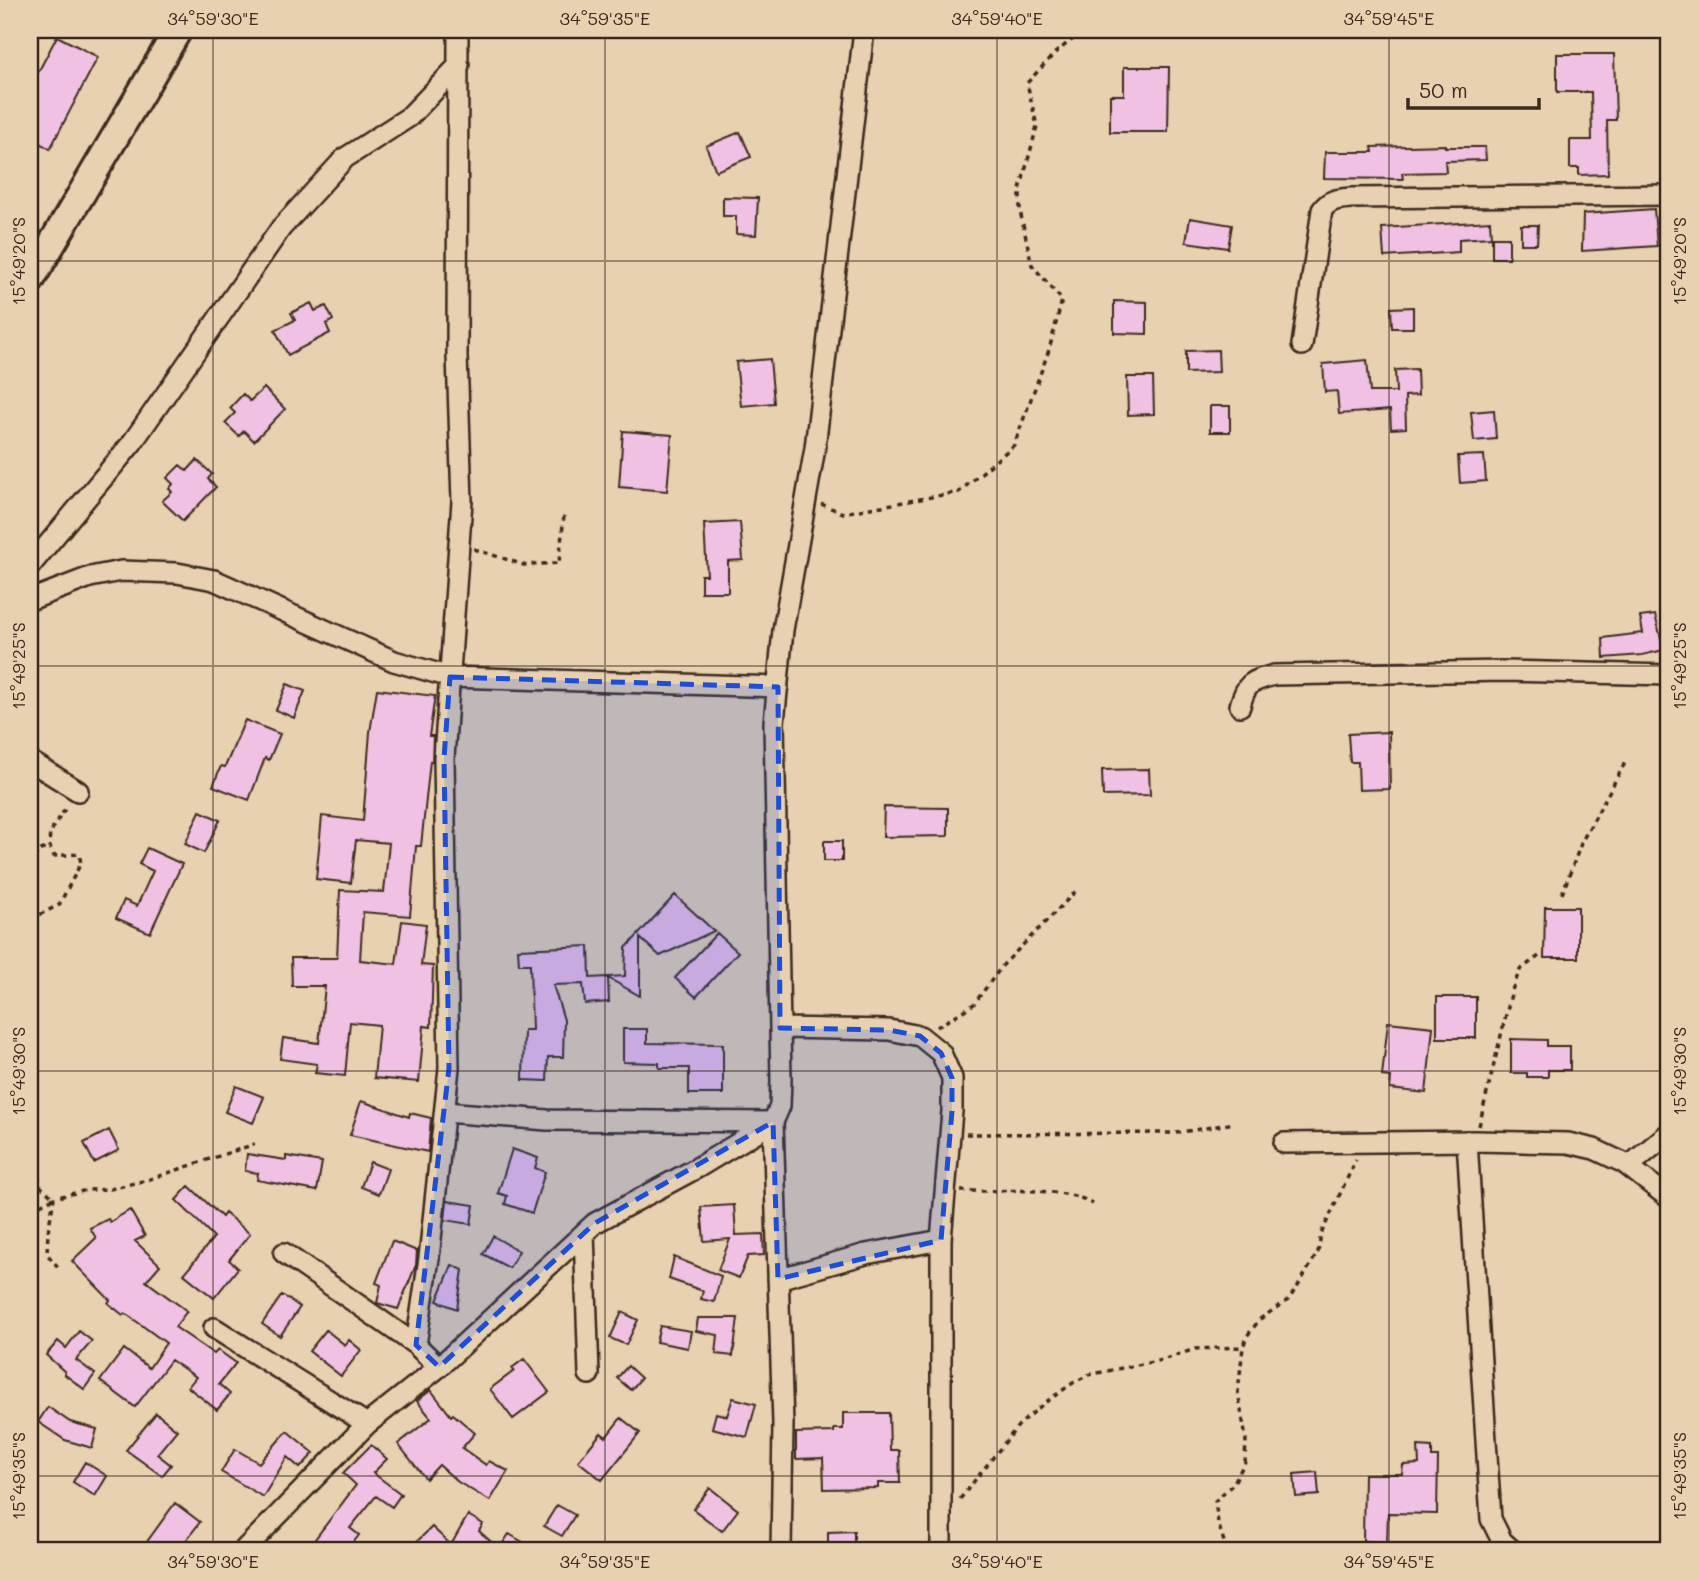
<svg xmlns="http://www.w3.org/2000/svg" width="1699" height="1581" font-family="Mali,sans-serif">
	<rect width="100%" height="100%" fill="#e8d1b1"/>
	<filter id="ink" filterUnits="userSpaceOnUse"><feTurbulence type="fractalNoise" baseFrequency=".0143" numOctaves="2"/><feDisplacementMap in="SourceGraphic" scale="14" xChannelSelector="R" yChannelSelector="G"/><feConvolveMatrix kernelMatrix="1 2 1 2 8 2 1 2 1" color-interpolation-filters="sRGB"/></filter>
	<g filter="url(#ink)">
		<path fill="#f1c1e3" stroke="#3b2a1e" stroke-width="2" d="M57,36L98,57L50,149L30,138V88Z
			M1557,54H1614L1616,120H1607L1608,174L1579,175V168H1570V140H1592L1591,92H1557Z
			M1124,67H1169L1168,132H1110V95H1124Z
			M740,132L751,157L716,171L706,146Z
			M1445,145V147H1485L1486,160L1445,161L1446,172L1402,173L1403,179L1324,178L1325,152H1373L1372,147Z
			M723,197L758,198L756,235L736,234V216H723Z
			M1654,209L1657,246L1582,251L1583,214Z
			M1190,218L1232,225L1228,248L1186,242Z
			M1490,221L1491,237L1459,239V252L1384,257L1382,228Z
			M1521,225H1538L1537,244H1521Z
			M1492,237H1509V258H1492Z
			M1114,301L1147,302V334L1114,333Z
			M311,303L315,311L326,306L333,320L326,324L330,333L288,355L275,330L295,320L291,313Z
			M1413,307V328H1392L1391,308Z
			M1218,350L1219,372L1186,373V351Z
			M770,359L774,403L741,406L736,362Z
			M1367,360L1370,392H1396L1395,370L1417,369L1418,395L1405,396L1406,428L1391,429L1390,410L1339,414L1337,391L1325,392L1323,364Z
			M1127,377H1153L1154,414L1128,415Z
			M264,388L285,409L254,441L244,431L239,436L225,423L235,413L230,408L243,394L250,401Z
			M1210,406H1230V432H1210Z
			M1494,410L1496,439L1474,441L1471,412Z
			M623,431L672,435L667,491L619,487Z
			M1484,455L1486,481L1460,483L1458,456Z
			M197,460L212,474L208,479L216,487L183,521L162,501L172,492L169,489L173,484L167,478L180,465L187,471Z
			M740,522L743,560L728,561V592H701V575H707L704,524Z
			M1655,615L1664,650L1642,655L1604,658L1603,638L1643,633L1640,617Z
			M287,684L305,691L294,718L276,710Z
			M377,689L435,696L429,736H433L432,762L430,761L421,846H416L410,916L363,912L360,960L396,964L402,921L426,924L421,965L433,966L431,1027L424,1026L419,1082L374,1078L379,1025L350,1022L345,1076L315,1073L317,1064L280,1059L283,1038L319,1043L325,986H292L291,958H337L340,890L384,892L389,843L356,840L351,883L316,879L322,816L363,821L370,732Z
			M245,720L280,734L269,760L265,758L249,800L213,786L221,766L225,767Z
			M1389,732L1390,789L1359,790L1358,762H1350L1348,734Z
			M1149,769L1150,795L1103,796L1102,770Z
			M884,807L948,808V836L883,837Z
			M200,811L220,820L204,853L185,844Z
			M824,841H842V861H824Z
			M147,848L182,864L150,933L116,918L124,900L137,906L153,871L139,864Z
			M675,895L714,931L660,956L640,938V996L608,978L609,1002L585,1004L583,984L553,985L564,1020L563,1057H548L547,1081L523,1080L524,1030H532L530,964H519L518,949L589,946L590,978L625,976L626,948Z
			M1545,907H1578V958H1544Z
			M717,933L738,952L696,997L675,978Z
			M1437,997H1476V1038H1437Z
			M1388,1022L1433,1027L1426,1093L1390,1089L1391,1077L1382,1076Z
			M623,1029H647V1043L723,1044V1094H689V1068H659V1063L623,1062Z
			M1511,1039L1547,1040V1046H1570V1070H1548V1077H1527V1073H1511Z
			M236,1086L264,1097L253,1123L225,1112Z
			M361,1101L409,1117L410,1113L431,1118L428,1152L350,1135Z
			M109,1130L119,1150L94,1163L84,1143Z
			M512,1149L538,1158L535,1168L545,1172L532,1213L505,1204L507,1196L498,1193Z
			M247,1154L286,1160V1156L322,1162L317,1191L257,1180L258,1173L245,1171Z
			M370,1162L388,1169L379,1194L361,1187Z
			M189,1186L222,1217L225,1213L250,1234L229,1260L238,1268L214,1298L184,1274L214,1237L176,1200Z
			M447,1201L474,1205L471,1224L445,1220Z
			M734,1205L736,1235L763,1234L764,1255L748,1256L739,1278L718,1270L730,1239L704,1241L701,1207Z
			M130,1210L145,1236L135,1241L160,1265L146,1281L187,1311L175,1327L214,1354L218,1350L236,1363L219,1384L230,1394L217,1410L188,1387L196,1377L171,1360L135,1407L100,1381L124,1349L149,1368L166,1343L125,1313L123,1315L108,1303L110,1300L72,1261L96,1238L90,1228L108,1219L110,1222Z
			M493,1236L519,1251L509,1268L483,1254Z
			M392,1241L417,1251L416,1265L398,1309L377,1303L381,1285L376,1283Z
			M674,1257L721,1276L714,1302L701,1299L703,1291L669,1279Z
			M452,1265L463,1270L457,1309L437,1301Z
			M282,1295L300,1307L280,1336L262,1324Z
			M622,1312L638,1320L626,1345L610,1338Z
			M698,1318H738L733,1356L716,1354L718,1335L696,1331Z
			M660,1326L691,1331L688,1348L656,1342Z
			M326,1330L345,1345L349,1340L361,1350L341,1376L309,1351Z
			M79,1331L92,1341L76,1360L95,1374L84,1389L64,1374L65,1372L46,1355L58,1341L66,1348Z
			M524,1359L549,1392L513,1419L490,1389L514,1371L512,1368Z
			M628,1366L641,1378L631,1390L617,1378Z
			M431,1390L451,1416L453,1414L475,1433L462,1448L486,1465L489,1461L508,1471L490,1501L458,1482L439,1465L426,1479L398,1444L431,1418L417,1401Z
			M733,1398L756,1404L747,1437L712,1428L716,1413L727,1416Z
			M48,1407L70,1422L97,1429L92,1448L65,1440L38,1422Z
			M156,1413L177,1430L157,1454L171,1465L162,1476L126,1450Z
			M843,1413H889L890,1450H899L900,1483H878V1488L824,1489L823,1458L796,1459V1433L834,1432V1429H843Z
			M621,1418L640,1433L602,1480L578,1461L601,1433L606,1437Z
			M287,1431L314,1453L300,1468L287,1457L263,1497L221,1472L235,1449L259,1463Z
			M371,1445L387,1459L373,1473L401,1494L392,1507L376,1496L350,1528L359,1535L347,1551H306L356,1485L343,1473Z
			M1418,1446L1432,1447V1457H1438L1437,1514L1388,1513L1387,1543L1363,1541L1364,1474H1402L1403,1465L1419,1464Z
			M85,1462L107,1476L95,1496L73,1482Z
			M1317,1472L1319,1495L1296,1497L1294,1474Z
			M710,1488L738,1510L722,1531L693,1509Z
			M175,1503L200,1522L178,1551H158L146,1543Z
			M557,1505L575,1515L562,1536L544,1526Z
			M468,1515L483,1524L479,1531L499,1549L509,1534L538,1551H407L432,1527L451,1545Z
			M854,1531V1550L828,1551V1532Z"/>
		<g fill="none" stroke-linecap="round" stroke-linejoin="round">
			<defs>
				<path id="street" d="M1302,345L1322,210C1330,199 1339,199 1351,198L1669,195
					M30,566L132,443L281,228L345,158L409,117L459,65
					M30,600L90,577L121,571L177,573L214,580L394,661L450,677L778,687
					M1240,706C1246,682 1252,681 1274,675L1505,671L1669,675
					M30,761L78,791
					M780,1028L889,1030L920,1036L941,1053L952,1078V1111L941,1240V1551
					M445,1112L547,1120L773,1122L783,1424L781,1551
					M1467,1141L1491,1519L1502,1541L1513,1551
					M1284,1143L1475,1141L1568,1143L1594,1149L1624,1163L1669,1198
					M1629,1166L1669,1133
					M584,1233L589,1374
					M284,1253L416,1345L439,1367
					M778,1279L866,1254L941,1240
					M214,1328L367,1424
					M416,1345L429,1258L449,1068L444,758L462,501L457,356L458,30
					M243,1551L367,1424L439,1367L595,1223L697,1168L773,1122L780,1106L781,1080L774,723L783,630L815,448L864,30"/>
				<path id="secondary" d="M30,281L178,30"/>
			</defs>
			<use href="#street" stroke="#3b2a1e" stroke-width="24"/>
			<use href="#secondary" stroke="#3b2a1e" stroke-width="32"/>
			<path stroke="#3b2a1e" stroke-width="3.5" stroke-dasharray="5 5" stroke-linecap="butt" d="M821,504L843,513L959,492L1014,445L1049,350L1062,300L1032,265L1020,211V190L1037,126L1027,83L1055,53L1082,32
				M474,549L524,565L559,563L564,515
				M30,867L38,851L49,847
				M1562,894L1582,841L1625,763
				M30,917L41,914L59,905L81,863L79,854L54,856C41,834 58,824 67,805
				M30,965L34,968L30,972
				M937,1027L974,1004L1002,966L1078,889
				M1479,1126L1512,990L1520,970L1539,956
				M966,1134L1176,1133L1235,1123
				M30,1169L38,1176L41,1187L54,1198L30,1210
				M961,1191C997,1192 1064,1185 1093,1204
				M58,1267L47,1254L48,1232L54,1198L87,1190L110,1189L147,1180L255,1144
				M960,1499L1018,1426L1043,1404L1073,1383L1088,1375L1162,1360L1195,1349L1243,1347
				M1227,1551L1218,1523L1215,1501L1233,1484L1245,1462L1246,1439L1238,1392L1243,1347L1247,1336L1260,1319L1288,1300L1298,1286L1318,1252L1321,1234L1356,1160"/>
			<use href="#street" stroke="#e8d1b1" stroke-width="19"/>
			<use href="#secondary" stroke="#e8d1b1" stroke-width="26"/>
		</g>
	</g>
	<path fill="#1d4ed8" fill-opacity="0.2" stroke="#1d4ed8" stroke-width="5" stroke-dasharray="14 9" stroke-linejoin="round" d="M450,677L778,687L780,1028L889,1030L920,1036L941,1053L952,1078V1111L941,1240L778,1279L773,1122L595,1223L439,1367L416,1345L449,1068L444,758Z"/>
	<path fill="none" stroke="#3b2a1e" stroke-width="2" stroke-opacity="0.45" d="M213,30V1551M605,30V1551M997,30V1551M1389,30V1551M30,261H1669M30,666H1669M30,1071H1669M30,1476H1669"/>
	<rect width="1699" height="1581" fill="none" stroke="#e8d1b1" stroke-width="77"/>
	<path d="M1408 98v10h131v-10" fill="none" stroke="#3b2a1e" stroke-width="3.5"/>
	<text x="1419" y="98" font-size="21" fill="#3b2a1e" stroke="#e8d1b1" stroke-width="5" paint-order="stroke">50 m</text>
	<rect x="38" y="38" width="1622" height="1504" fill="none" stroke="#3b2a1e" stroke-width="2.5"/>
	<g font-size="18" text-anchor="middle" fill="#3b2a1e">
		<text x="213" y="25">34°59'30"E</text>
		<text x="605" y="25">34°59'35"E</text>
		<text x="997" y="25">34°59'40"E</text>
		<text x="1389" y="25">34°59'45"E</text>
		<text transform="translate(19 261) rotate(-90)" y="6">15°49'20"S</text>
		<text transform="translate(1680 261) rotate(-90)" y="6">15°49'20"S</text>
		<text transform="translate(19 666) rotate(-90)" y="6">15°49'25"S</text>
		<text transform="translate(1680 666) rotate(-90)" y="6">15°49'25"S</text>
		<text transform="translate(19 1071) rotate(-90)" y="6">15°49'30"S</text>
		<text transform="translate(1680 1071) rotate(-90)" y="6">15°49'30"S</text>
		<text transform="translate(19 1476) rotate(-90)" y="6">15°49'35"S</text>
		<text transform="translate(1680 1476) rotate(-90)" y="6">15°49'35"S</text>
		<text x="213" y="1568">34°59'30"E</text>
		<text x="605" y="1568">34°59'35"E</text>
		<text x="997" y="1568">34°59'40"E</text>
		<text x="1389" y="1568">34°59'45"E</text>
	</g>
</svg>
